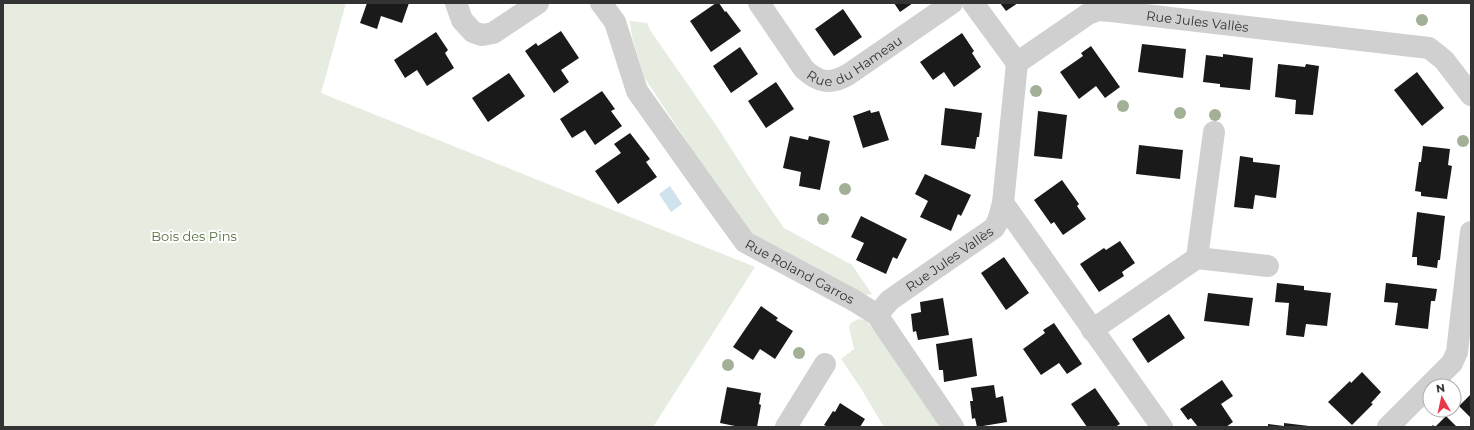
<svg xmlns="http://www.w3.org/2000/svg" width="1474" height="430" font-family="Montserrat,sans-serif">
	<rect width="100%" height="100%" fill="#fff"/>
	<path fill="#e6ecdf" d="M3,3H346L321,93L755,267L653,427H3Z
		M630,21L647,23L650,30L718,128L757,189L784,228L852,265L872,294L866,295L858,292L753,234L736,216L644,77L632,37Z
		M858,319L865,320L877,333L942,427H885L882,424L862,390L841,359L854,349L849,327L851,323Z"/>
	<path fill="#cfe2ee" d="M670,186L682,204L671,212L659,194Z"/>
	<path fill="#1a1a1a" d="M367,3H409L402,23L381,16L377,29L360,23Z
		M716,3H719L725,12L726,11L741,31L711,52L690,21Z
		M894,3H913L900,12Z
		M1000,3H1018L1006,11Z
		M843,9L862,37L834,56L815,29Z
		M561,31L579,58L561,70L569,82L554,93L525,51L536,43L538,46Z
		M436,32L448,50L445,53L454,68L427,86L417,70L405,78L394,60Z
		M962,33L974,51L972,53L981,67L954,87L944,72L933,80L920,62Z
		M1142,44L1186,49L1183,78L1138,72Z
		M1091,46L1120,87L1105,98L1096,86L1079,99L1060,72L1083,56L1081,53Z
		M740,47L758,74L731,93L713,66Z
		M1223,54L1253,58L1250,90L1220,87V84L1203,82L1206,55L1223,57Z
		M1278,64L1305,67L1306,64L1319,66L1313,115L1295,114L1296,100L1275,97Z
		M1417,72L1444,108L1422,126L1394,90Z
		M509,73L525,96L488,122L472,98Z
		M776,82L794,109L766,128L748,101Z
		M602,91L615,109L611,111L622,126L595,145L585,130L572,138L560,119Z
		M945,108L982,113L979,137H977L975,149L941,145Z
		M870,110L871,113L879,111L889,140L863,148L853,116Z
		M1038,111L1067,115L1062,159L1034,156Z
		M630,133L650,159L646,162L657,177L618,204L595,171L621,153L614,144Z
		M790,136L808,140L809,136L830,141L820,190L799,186L801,172L783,168Z
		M1139,145L1183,150L1180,179L1136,174Z
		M1423,146L1450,149L1448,165L1452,166L1447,199L1421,196V192L1415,191L1419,162H1421Z
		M1240,156L1253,158V162L1280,165L1276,198L1255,195L1253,209L1234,207Z
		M925,174L971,195L961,216L958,214L951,231L920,217L928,201L915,194Z
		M1062,180L1079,204L1077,206L1086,219L1063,235L1054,222L1051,224L1034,200Z
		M1417,212L1445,216L1440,260H1438L1437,268L1417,265V257H1412Z
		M861,216L907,239L897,259L893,257L886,274L856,260L864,243L851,237Z
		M1120,241L1135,263L1122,272L1124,276L1099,292L1080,264L1104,248L1106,250Z
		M1004,257L1029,293L1006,310L981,273Z
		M1277,283L1304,286V290L1331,293L1327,326L1306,324L1304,337L1286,335L1289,303L1275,302Z
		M1386,283L1437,289L1435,301H1431L1428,329L1395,325L1398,303L1384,302Z
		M1208,293L1253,298L1249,326L1204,321Z
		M943,298L949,335L918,340L916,331L913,332L911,314L921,312L920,302Z
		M761,306L778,318L776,320L793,331L775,359L760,349L753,360L733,347Z
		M1169,314L1185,338L1148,363L1132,339Z
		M1054,323L1082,364L1067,374L1059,363L1041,375L1023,349L1045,333L1043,330Z
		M972,338L977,376L944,382L943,370H939L936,344Z
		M1362,372L1381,392L1371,403L1373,404L1352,425L1328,402L1350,381L1351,383Z
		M1222,380L1233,396L1221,404L1233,422L1226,427H1198L1191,418L1188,420L1180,409Z
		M994,385L996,398L1003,396L1007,422L977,427L975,418L972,419L970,401H973L971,388Z
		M727,387L761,393L759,404L761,405L757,427H740L720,423Z
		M1095,388L1120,424L1115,427H1087L1071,404Z
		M1471,394V418L1459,406Z
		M840,403L865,419L860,427H828L824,425L833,411L835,412Z
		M1446,416L1457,427H1431L1433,425L1435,427Z
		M1284,423L1309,426V427H1268V424L1284,426Z"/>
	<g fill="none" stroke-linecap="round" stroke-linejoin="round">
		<g stroke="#d0d0d0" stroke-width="22">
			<path d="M456,3L462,20L473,32L482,35L493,33L538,3"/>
			<path id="s1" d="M601,3L615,22L637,91L716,202L745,242L855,301L877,315L953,427"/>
			<path id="s2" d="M759,3L804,69C819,83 831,85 849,74L952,3"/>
			<path d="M973,3L1017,63"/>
			<path d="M1003,203L1162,427"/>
			<path d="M1197,258L1214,132"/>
			<path id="s3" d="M877,315L890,300L994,228L998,221L1003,203L1017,63L1088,14L1098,10L1111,11L1429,48L1444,60L1471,95"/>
			<path d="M1092,330L1197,258L1268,266"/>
			<path d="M786,427L825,364"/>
			<path d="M1388,427L1452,363L1457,352L1471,232"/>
		</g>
	</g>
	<g fill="#a2b095">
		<circle cx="1422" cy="20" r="6"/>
		<circle cx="1036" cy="91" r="6"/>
		<circle cx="1123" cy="106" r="6"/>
		<circle cx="1180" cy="113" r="6"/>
		<circle cx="1215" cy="115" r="6"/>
		<circle cx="1463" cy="141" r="6"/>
		<circle cx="845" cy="189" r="6"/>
		<circle cx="823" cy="219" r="6"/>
		<circle cx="799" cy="353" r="6"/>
		<circle cx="728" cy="365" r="6"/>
	</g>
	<g text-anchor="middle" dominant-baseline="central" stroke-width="4" stroke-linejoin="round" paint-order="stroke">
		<g font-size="13" fill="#333" stroke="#fff">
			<text stroke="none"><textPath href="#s3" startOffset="511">Rue Jules Vallès</textPath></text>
			<text stroke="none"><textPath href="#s2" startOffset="139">Rue du Hameau</textPath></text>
			<text stroke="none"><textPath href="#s3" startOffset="92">Rue Jules Vallès</textPath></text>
			<text stroke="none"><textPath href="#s1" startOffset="344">Rue Roland Garros</textPath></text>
		</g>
		<g font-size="13" fill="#56703f" stroke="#fff">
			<text x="194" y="236">Bois des Pins</text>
		</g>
	</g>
	<rect width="1474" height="430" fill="none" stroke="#333333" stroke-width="8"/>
	<g transform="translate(1442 398) rotate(351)"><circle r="19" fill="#ffffff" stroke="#adadad"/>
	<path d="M0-3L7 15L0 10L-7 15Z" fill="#e63946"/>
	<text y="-6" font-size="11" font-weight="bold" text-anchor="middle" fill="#333333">N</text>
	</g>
</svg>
